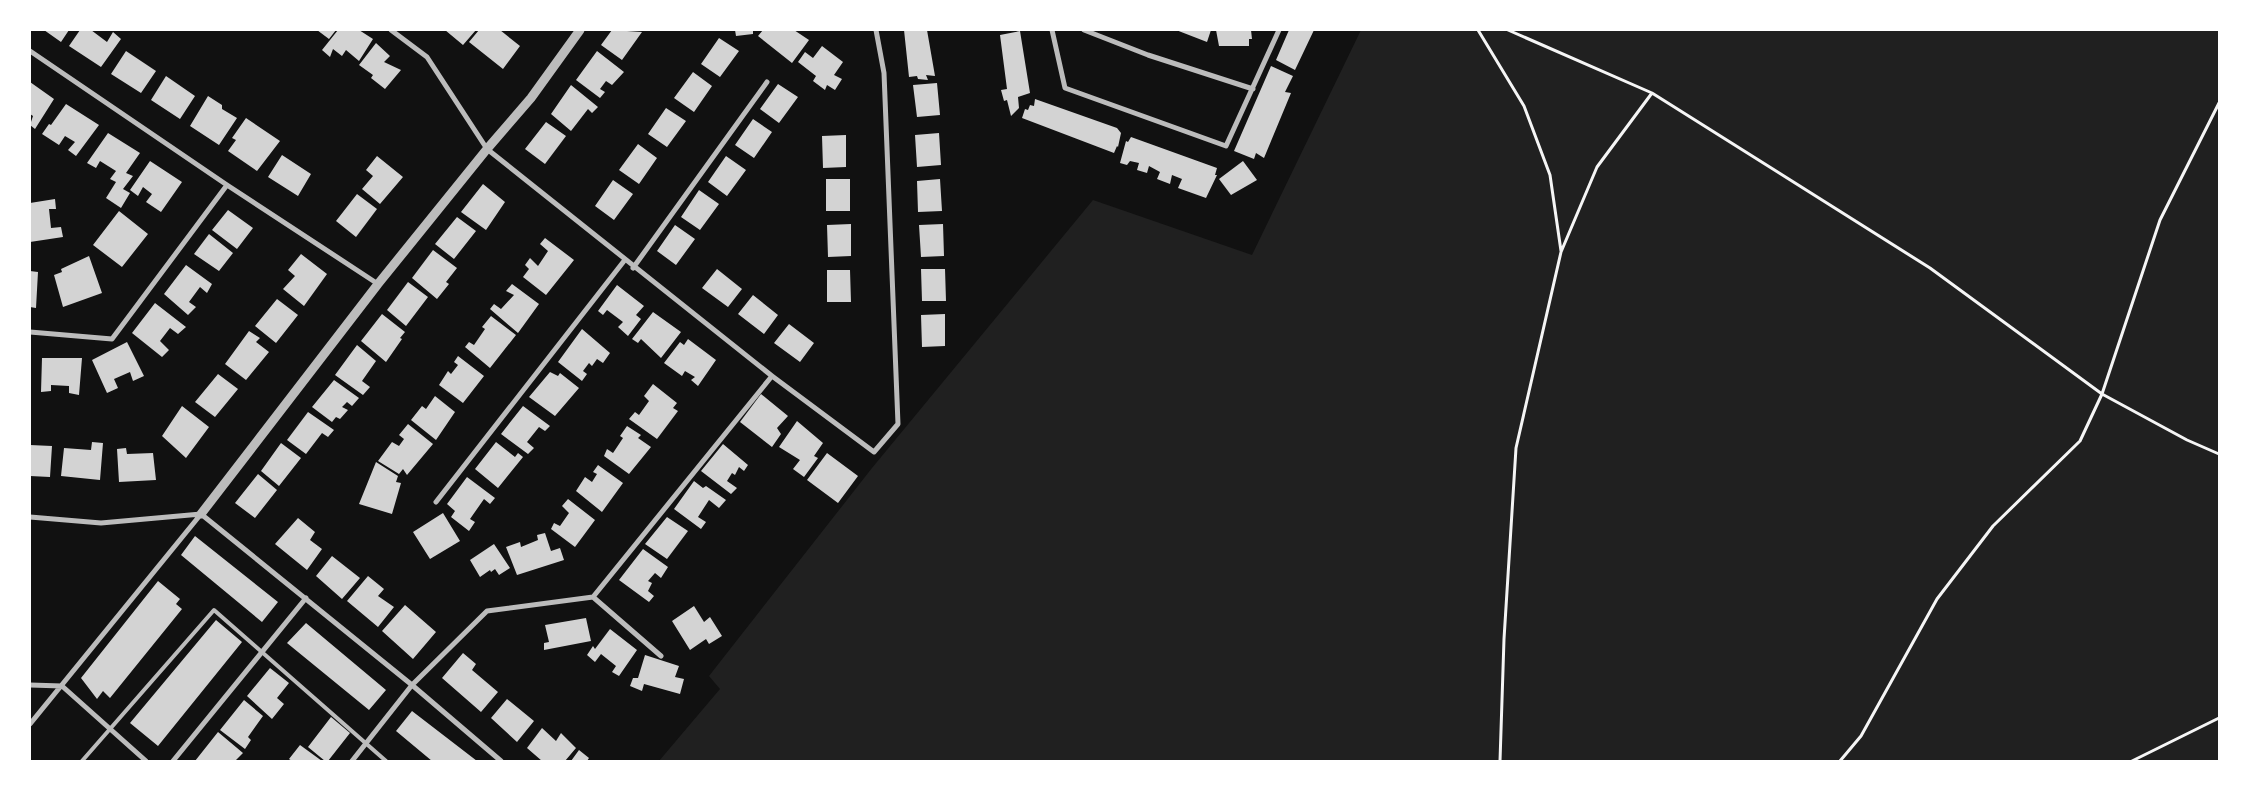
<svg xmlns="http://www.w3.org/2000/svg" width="2249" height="791" font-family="'Titillium Web',sans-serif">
	<rect width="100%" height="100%" fill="#111"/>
	<path fill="#202020" d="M1361,30H2219V761H659L720,689L709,676L872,468L1093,200L1252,255Z"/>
	<path fill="#d3d3d3" d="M44,30H69L61,42Z
		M80,30H91L107,42L113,32L121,39L101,67L69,46Z
		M317,30H336L329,39Z
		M338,30H359L373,39L359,61L346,50L342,56L333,49L330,57L322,50Z
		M445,30H476L463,45Z
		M479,30H500L520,46L503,69L469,42Z
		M612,30L642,32L622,60L601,45Z
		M735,30H753V34L736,36Z
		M763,30H794L809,40L792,63L758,36Z
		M904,30H927L935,76L926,75L928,80L918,79L917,76L909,77Z
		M1176,30H1211L1207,42Z
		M1216,30H1251L1252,39H1249V46H1219Z
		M1289,30H1314L1295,70L1276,60Z
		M1020,31L1030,93L1018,97L1019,108L1011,116L1007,100L1004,101L1001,90L1007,89L1000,35Z
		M719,38L739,51L720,77L701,64Z
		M376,43L390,56L384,62L401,70L385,89L371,78L373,75L359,65Z
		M822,46L843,62L834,75L842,79L835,90L827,85L825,90L813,81L816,76L798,62L805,52L813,58Z
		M126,51L156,71L141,93L111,74Z
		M597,51L624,72L612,85L606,81L600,89L605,92L600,98L576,80Z
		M1271,66L1293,76L1285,92L1291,93L1264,158L1256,153L1254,159L1234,151Z
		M693,72L712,86L694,112L674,98Z
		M166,76L195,96L180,119L151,100Z
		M30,82L54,99L35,129L30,125L33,116L30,114Z
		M937,83L940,115L917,117L913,85Z
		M778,84L798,97L779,123L760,109Z
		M571,85L598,107L592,113L588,109L571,131L551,114Z
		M208,96L222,105V109L237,118L219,145L190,126Z
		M1035,99L1117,128L1121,133L1118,147L1117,146L1114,153L1022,118L1025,109L1028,110L1030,105L1034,106Z
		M66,104L99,125L76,156L68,150L75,142L65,136L59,145L42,134L49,124L51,125Z
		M666,108L686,121L667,147L648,134Z
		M246,118L280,141L257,171L228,151L236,140L232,138Z
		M753,119L772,132L754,158L735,145Z
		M546,122L566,136L545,164L525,149Z
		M108,133L140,153L126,173L133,176L123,189L130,193L121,208L106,198L116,182L110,179L116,171L100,161L96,168L87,163Z
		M939,133L941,165L917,167L915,135Z
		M846,135V167L823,168L822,136Z
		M1131,137L1217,168L1215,175H1217L1206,198L1178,188L1182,179L1172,175L1170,184L1157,179L1160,172L1149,166L1147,173L1137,170L1139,163L1130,161L1127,165L1120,163L1126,141L1128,142Z
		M638,144L657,158L639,184L619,170Z
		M282,155L311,174L298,196L268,177Z
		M377,156L403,177L380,204L362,189L373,176L366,170Z
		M726,156L746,170L727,196L708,182Z
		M150,161L182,182L161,212L146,202L152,194L143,187L138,196L130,190Z
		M1243,161L1257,180L1231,195L1219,179Z
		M826,179H850V211H826Z
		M940,179L942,211L918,212L917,181Z
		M613,180L633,194L614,220L595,206Z
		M483,184L505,202L486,230L461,212Z
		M699,190L719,204L700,230L681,217Z
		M357,194L377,209L356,237L336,221Z
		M55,199L56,209H49L51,228L61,227L63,237L30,242V203Z
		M228,210L253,228L237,249L212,230Z
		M119,211L148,234L122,267L93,245Z
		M457,217L476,231L454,259L435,244Z
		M851,224V256L828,257L827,225Z
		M943,224L944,256L921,257L919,225Z
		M675,225L695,239L676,265L657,251Z
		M209,234L233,253L219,271L194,254Z
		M545,238L574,260L546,295L523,277L529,269L525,265L530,258L538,266L548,251L540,244Z
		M433,250L457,268L446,282L449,284L437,299L412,278Z
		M301,254L327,274L304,306L283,289L295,276L288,270Z
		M89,256L102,293L63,307L54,275L62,272L61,269Z
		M186,265L212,284L207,293L200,287L189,302L196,307L188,315L164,294Z
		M717,269L742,289L728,307L702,288Z
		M921,269H945L946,301H922Z
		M827,270H850L851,302H827Z
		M30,271L38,272L36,308L30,307Z
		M408,282L428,297L406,326L387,310Z
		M512,284L539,304L518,333L490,309L494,304L501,309L514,295L506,291Z
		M617,285L644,306L636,315L641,319L628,336L618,327L623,322L607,310L603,315L598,311Z
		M753,295L778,315L764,334L738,314Z
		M277,299L298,315L276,343L255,326Z
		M155,303L186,327L178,334L170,328L160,341L169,350L162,357L132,333Z
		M653,312L681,332L661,358L641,339L638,343L632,339Z
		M382,314L405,332L400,338L402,339L386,362L361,341Z
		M945,314V346L922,347L921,315Z
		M491,316L516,335L490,368L465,347L469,342L474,345L485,329L482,327Z
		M789,324L814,343L800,362L774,343Z
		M582,329L610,353L603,363L597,359L592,366L589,363L583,371L587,374L582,381L558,362Z
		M249,331L260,338L256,342L269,352L246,380L225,364Z
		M688,339L716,360L698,386L691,380L695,377L685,371L682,376L664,363L680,342L684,345Z
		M127,342L144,376L133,381L130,372L114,379L118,388L107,393L92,360Z
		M357,345L376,361L362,381L370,387L363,395L335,375Z
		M458,356L484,376L463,403L439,385L448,371L451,374L458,365L454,362Z
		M42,358H82L79,395L69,393V386L51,385V391L41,392Z
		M550,372L558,376L560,373L579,388L555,416L529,397Z
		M218,374L238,389L215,417L195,402Z
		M334,380L359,398L352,406L347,402L342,407L348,410L340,419L336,417L332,422L312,407Z
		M653,384L677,403L673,408L678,411L657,439L629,419L635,412L639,415L649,401L644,396Z
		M761,394L788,416L777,428L781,434L772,447L740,422Z
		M435,396L455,412L436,440L411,420L422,406L426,409Z
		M182,406L209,427L186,458L162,436Z
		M523,406L550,426L545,431L539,427L527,442L534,448L528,454L501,434Z
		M308,412L334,430L328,437L322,433L306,454L287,440Z
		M797,421L823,443L814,456L818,458L804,477L793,469L800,460L779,447Z
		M408,424L433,444L407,475L403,469L399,474L378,461L392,442L399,446L404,439L399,435Z
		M627,426L641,435L638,438L651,447L629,474L604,456L607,449L613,453L623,438L620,436Z
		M92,442L103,443L100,480L61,476L64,448L91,450Z
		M496,442L515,457L518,453L523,457L498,488L475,469Z
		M281,443L301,458L279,486L261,471Z
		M723,444L748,465L744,471L739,467L735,475L732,473L727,481L737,488L731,494L701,471Z
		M30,445L52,446L50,477L30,476Z
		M126,448L127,454L153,453L156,480L119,482L117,449Z
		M827,453L858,476L838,503L807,480Z
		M376,462L398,476L396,482L401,483L392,514L359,504Z
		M598,465L623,483L602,512L576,491L585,477L592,482L597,474L593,472Z
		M258,474L277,490L255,518L235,503Z
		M467,477L495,498L490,504L484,499L470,519L475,522L469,531L451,517L455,511L447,504Z
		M694,481L703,488L706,486L726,500L719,508L709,500L698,517L706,522L701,529L674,509Z
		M568,499L595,520L575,547L551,529L554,523L560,526L569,513L562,506Z
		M443,513L460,541L430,559L413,532Z
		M667,517L688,531L667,559L645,544Z
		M298,518L315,532L310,540L322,549L307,570L275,544Z
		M545,533L551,551L560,548L564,560L517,575L506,547L520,542L521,547L538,540L537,535Z
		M195,536L278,602L262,622L181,555Z
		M494,544L510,568L499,575L495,569L491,572L490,570L480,577L470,560Z
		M643,549L668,567L661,578L655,573L648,581L652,583L648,591L654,596L649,602L619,580Z
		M332,556L360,578L342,599L316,576Z
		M368,576L384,589L378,596L394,607L378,627L347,601Z
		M158,581L180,599L176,604L182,609L110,698L103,691L97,699L81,678Z
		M405,605L436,632L413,659L382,631Z
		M694,606L704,622L710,617L722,636L709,644L706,639L690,650L672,621Z
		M586,618L591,641L544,650V643L549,642L545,625Z
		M216,620L242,642L158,746L130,723Z
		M306,623L386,690L369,710L287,643Z
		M610,629L637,650L619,676L612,672L616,666L601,654L595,662L587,655L593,646L595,649Z
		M463,653L476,664L472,670L498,692L481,712L442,678Z
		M645,655L679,666L675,677L684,679L680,694L644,684L642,691L630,686L633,678H638Z
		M270,668L289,683L277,698L284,704L272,719L247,696Z
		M507,699L534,721L517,742L491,718Z
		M244,700L263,716L248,737L251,740L245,749L220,730Z
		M412,711L477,761H432L396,731Z
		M331,717L350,733L328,761H325L308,747Z
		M542,728L556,741L561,733L576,748L565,761H542L527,748Z
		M218,732L243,753L235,761H195Z
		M300,745L322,761H292L289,759Z
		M579,750L589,758L587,761H571Z"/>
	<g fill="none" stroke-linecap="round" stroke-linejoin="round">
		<path stroke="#f5f5f5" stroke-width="3" d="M1478,30L1524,106L1550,175L1561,251
			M1508,30L1652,93L1930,268L2102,394L2187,440L2219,454
			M1500,761L1504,639L1516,448L1561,252L1597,167L1652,93
			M1840,761L1861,736L1937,599L1993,526L2080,441L2102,394L2160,220L2219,103
			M2132,761L2219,718"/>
		<path stroke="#bcbcbc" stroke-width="4" d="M82,761L214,610L386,761"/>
		<path stroke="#bcbcbc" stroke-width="5" d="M391,30L427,57L487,149L772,376L874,452L898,424L884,73L876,30
			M1052,30L1065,88L1226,146L1279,30
			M1084,30L1148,55L1253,89
			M30,51L227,185L378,284
			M633,268L767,82
			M30,332L112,339L227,185
			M436,502L624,261
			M201,514L412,685L501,761
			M30,517L101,523L201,514
			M593,597L661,656
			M30,685L62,686L146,761
			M30,724L201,514
			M173,761L306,598
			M352,761L412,685L487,611L593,597L772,376"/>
		<path stroke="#bcbcbc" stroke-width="9" d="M201,514L378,284L487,149L531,98L580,30"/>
	</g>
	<rect width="2249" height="791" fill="none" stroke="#ffffff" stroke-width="62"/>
</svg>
